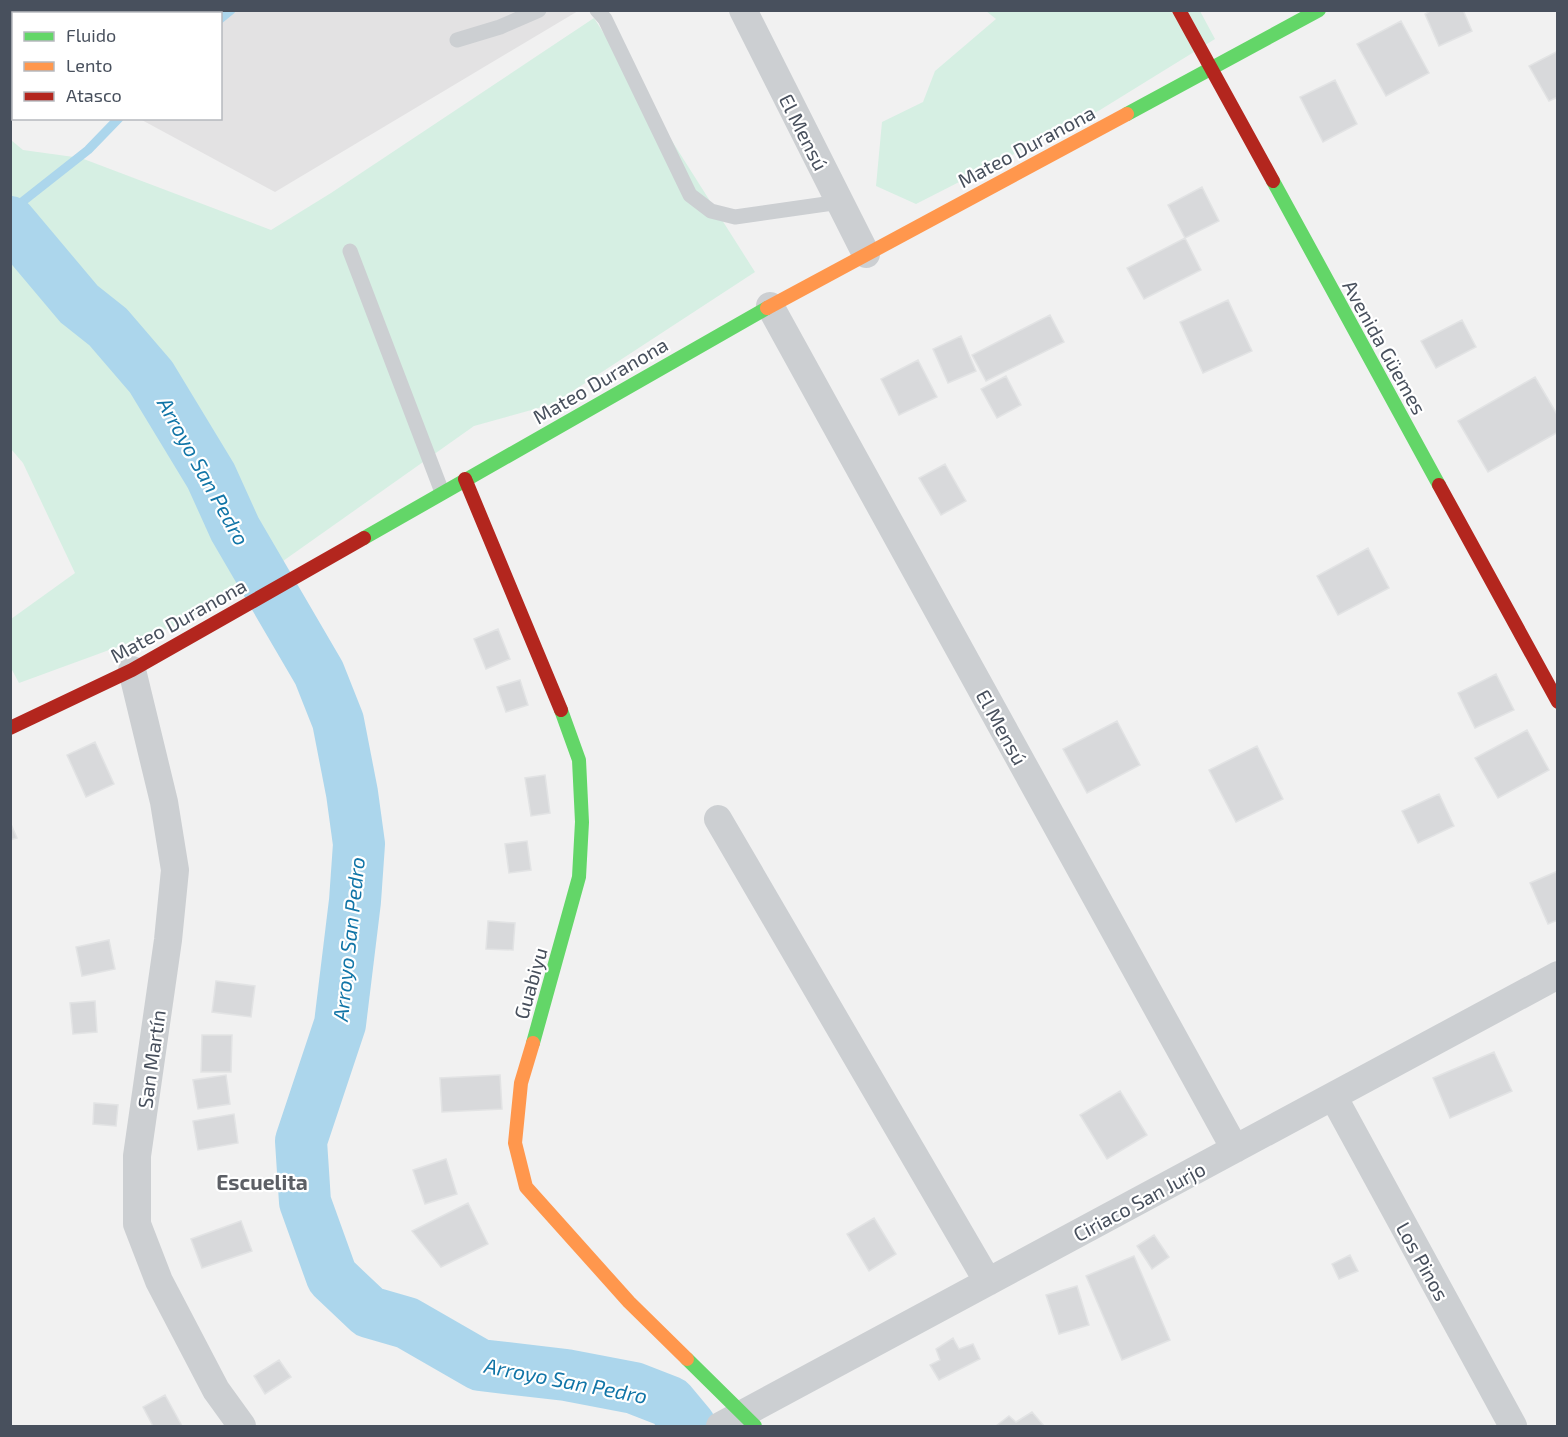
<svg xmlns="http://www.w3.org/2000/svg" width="1568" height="1437" font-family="'Exo 2',sans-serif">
	<rect width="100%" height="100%" fill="#f1f1f1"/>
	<path fill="#e3e2e3" d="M10,11H578L275,192L140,119L220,118V14H14L13,50L11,48Z"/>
	<path fill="#d6efe3" d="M986,11H1200L1215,39L1100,110L916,204L876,186L882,122L923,102L935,71L996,19Z
		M594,18L755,272L553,404L474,426L259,578L172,627L19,683L11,668V619L75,573L23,463L11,449V140L23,150L81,158L271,230L331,193Z"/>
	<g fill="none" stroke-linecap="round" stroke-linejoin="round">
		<path stroke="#acd6ec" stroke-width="9" d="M220,19L231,10
			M10,208L22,202L88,150L119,118"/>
		<path stroke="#acd6ec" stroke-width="52" d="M10,222L79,304L108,327L151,377L211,476L235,529L319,673L338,721L352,793L359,844L355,901L340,1024L301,1141L305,1202L332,1277L369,1312L407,1323L480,1365L566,1375L634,1388L670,1402L690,1426"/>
	</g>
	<path fill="#d8d9db" stroke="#e2e3e4" stroke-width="1.5" d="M1432,10H1463L1472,31L1439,46L1425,14Z
		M1401,21L1429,73L1386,96L1357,44Z
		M1558,51V97L1549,101L1529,66Z
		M1335,80L1357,124L1323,142L1300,97Z
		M1202,187L1219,221L1185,238L1168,205Z
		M1185,238L1201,270L1144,299L1127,268Z
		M1228,300L1252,351L1203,373L1180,322Z
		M1050,315L1064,342L986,381L972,355Z
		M1462,320L1476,347L1436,368L1421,341Z
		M961,336L976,371L948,383L933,349Z
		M918,360L937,397L899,415L881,379Z
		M1006,376L1021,405L997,418L981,389Z
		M1535,377L1558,416V432L1488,472L1458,421Z
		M945,464L966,501L941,515L919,478Z
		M1368,548L1389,588L1338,615L1317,576Z
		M498,629L510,659L486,669L474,639Z
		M1496,674L1514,710L1475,728L1458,693Z
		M520,680L528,705L506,712L497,687Z
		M1117,721L1140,765L1087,793L1063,749Z
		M1527,730L1549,770L1498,798L1475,758Z
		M95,742L114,784L86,797L67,755Z
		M1257,746L1283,799L1236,822L1209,770Z
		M545,775L550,813L531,816L525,778Z
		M1439,794L1454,826L1418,843L1402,811Z
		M10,822L17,838L10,840Z
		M527,841L531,870L509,873L505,844Z
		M1558,871V920L1548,924L1530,883Z
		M488,921L515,923L513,950L486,949Z
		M109,940L115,969L82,976L76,947Z
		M216,981L255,986L251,1017L212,1012Z
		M95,1001L97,1032L73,1034L70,1003Z
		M202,1035H232L231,1072H201Z
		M1494,1052L1512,1091L1450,1118L1433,1078Z
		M226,1075L230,1104L198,1109L193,1080Z
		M500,1075L502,1109L442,1112L440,1078Z
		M1120,1091L1147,1135L1107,1159L1080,1115Z
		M94,1103L118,1105L116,1126L93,1124Z
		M234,1114L238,1143L198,1150L193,1121Z
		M446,1159L457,1194L425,1204L413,1170Z
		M468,1203L488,1244L441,1267L412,1231Z
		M874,1218L896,1254L869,1271L847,1234Z
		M241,1221L252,1251L202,1268L191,1239Z
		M1154,1235L1169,1257L1152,1269L1137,1246Z
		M1350,1255L1358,1271L1339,1279L1332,1264Z
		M1134,1256L1170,1340L1122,1360L1086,1276Z
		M1077,1286L1089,1325L1059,1334L1046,1295Z
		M953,1338L959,1349L973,1344L980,1359L939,1380L930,1365L940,1360L936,1349Z
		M279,1360L291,1377L265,1394L254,1376Z
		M165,1395L182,1426H153L143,1407Z
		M1032,1412L1044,1426H996L1009,1416L1016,1422Z"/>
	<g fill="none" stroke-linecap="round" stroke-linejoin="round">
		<path stroke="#cccfd2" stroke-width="15" d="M597,10L605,19L690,195L711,211L735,217L840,202
			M457,40L500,27L539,10
			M350,251L442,492"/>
		<path stroke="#cccfd2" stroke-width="28" d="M743,10L866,254
			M770,306L1235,1149
			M132,670L164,802L175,870L168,940L137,1156V1224L159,1281L216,1390L242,1426
			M718,819L988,1282
			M1333,1096L1513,1426
			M720,1426L1558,975"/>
		<path stroke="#63d668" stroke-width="14" d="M1127,114L1319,10
			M1273,181L1439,485
			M364,538L767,308
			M533,1043L579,877L582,822L579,760L561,710
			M687,1359L755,1426"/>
		<path stroke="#ff974d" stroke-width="14" d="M767,308L1127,114
			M533,1043L521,1083L515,1143L526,1187L629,1302L687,1359"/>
		<path stroke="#b3261e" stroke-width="14" d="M1179,10L1273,181
			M465,479L561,710
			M1439,485L1558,702
			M10,728L132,670L364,538"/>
	</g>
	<g text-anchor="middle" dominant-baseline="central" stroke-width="4.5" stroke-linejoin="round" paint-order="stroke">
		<g font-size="20" fill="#48505d" stroke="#fff">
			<text transform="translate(804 132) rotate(63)">El Mensú</text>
			<text transform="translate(1026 146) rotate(-28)">Mateo Duranona</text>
			<text transform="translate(1385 347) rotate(61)">Avenida Güemes</text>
			<text transform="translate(600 380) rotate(-30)">Mateo Duranona</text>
			<text transform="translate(178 620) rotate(-29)">Mateo Duranona</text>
			<text transform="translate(1002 727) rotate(61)">El Mensú</text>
			<text transform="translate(530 983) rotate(-74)">Guabiyu</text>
			<text transform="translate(151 1059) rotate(-82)">San Martín</text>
			<text transform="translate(1139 1201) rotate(-28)">Ciriaco San Jurjo</text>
			<text transform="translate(1423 1261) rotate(61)">Los Pinos</text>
		</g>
		<g font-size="21" font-style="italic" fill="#1175a7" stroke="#fff">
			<text transform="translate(204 471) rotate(61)">Arroyo San Pedro</text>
			<text transform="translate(348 939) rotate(-84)">Arroyo San Pedro</text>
			<text transform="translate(566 1380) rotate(11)">Arroyo San Pedro</text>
		</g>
		<g font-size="21" font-weight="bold" fill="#5c5f65" stroke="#fff">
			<text x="262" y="1181">Escuelita</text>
		</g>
	</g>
	<rect width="1568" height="1437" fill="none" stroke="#48505d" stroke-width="24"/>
	<rect x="12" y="12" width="210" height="108" fill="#ffffff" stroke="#b6b9be" stroke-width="1.5"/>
	<rect x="24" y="32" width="30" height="9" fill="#63d668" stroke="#b6b9be" stroke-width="1.5"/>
	<text x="66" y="42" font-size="18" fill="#48505d">Fluido</text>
	<rect x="24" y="62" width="30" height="9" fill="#ff974d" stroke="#b6b9be" stroke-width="1.5"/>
	<text x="66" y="72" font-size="18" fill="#48505d">Lento</text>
	<rect x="24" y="92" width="30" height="9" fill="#b3261e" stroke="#b6b9be" stroke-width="1.5"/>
	<text x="66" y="102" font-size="18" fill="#48505d">Atasco</text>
</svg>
